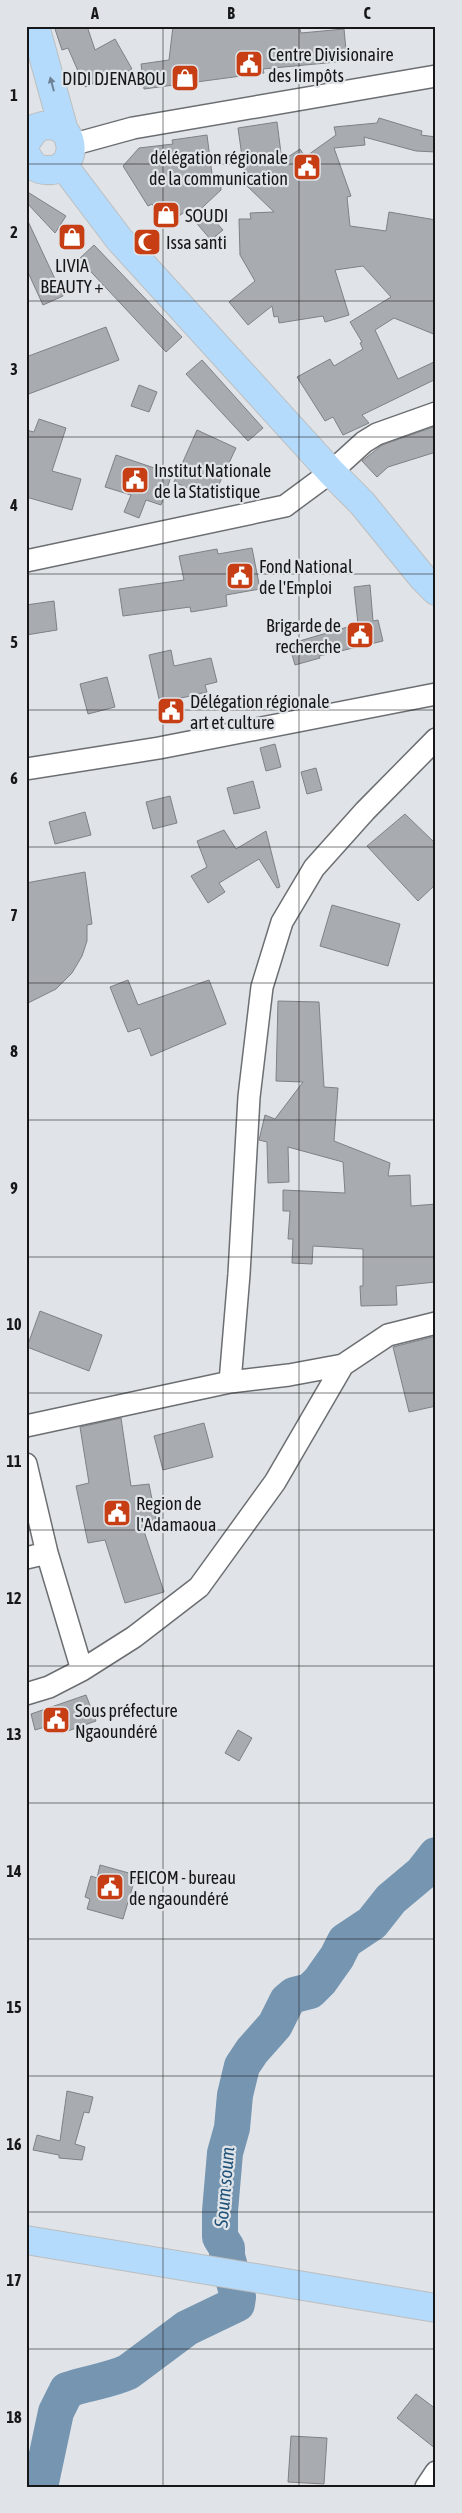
<svg xmlns="http://www.w3.org/2000/svg" width="462" height="2513" font-family="'Asap Condensed',sans-serif">
	<rect width="100%" height="100%" fill="#e0e4e8"/>
	<g fill="none" stroke-linecap="round" stroke-linejoin="round">
		<path stroke="#7595b1" stroke-width="36" d="M40,2487L56,2412L67,2390C87,2383 108,2381 128,2372L187,2328L237,2304L238,2297L227,2256V2248L220,2237V2211L225,2153L232,2128L235,2095L242,2066L252,2051L275,2025L287,2001L294,1995L310,1991L320,1981L337,1957L345,1941L372,1923L391,1899L422,1873L436,1855"/>
	</g>
	<path fill="#a8acb0" stroke="#7e8185" d="M54,26H87L95,50L115,39L132,69L112,80L110,76L85,87L68,48L62,50Z
		M173,26H299L301,33L344,29L347,61L263,69L264,73L144,89L141,64L169,60Z
		M379,118L422,131L421,135L436,137V152L416,151L364,137L365,145L334,148L351,196L347,197L350,226L386,231L389,212L436,220V335L394,318L375,330L398,379L436,361V379L362,415L369,423L343,435L333,417L325,421L297,377L330,359L334,366L363,349L360,343L362,342L350,322L391,297L363,266L335,270L349,315L325,322L323,316L279,323L278,316L274,317L272,306L248,325L229,302L255,281L240,255L239,219H251L250,213L274,212L246,185L238,128L277,122L282,161L300,149L305,157L336,135L334,127L377,123Z
		M207,135L212,174L221,184V190L191,218L186,211L166,225L152,204L148,206L123,166L139,148L173,144L172,140Z
		M26,191L66,216L55,233L26,202Z
		M26,217L63,296L43,305L26,268Z
		M193,219H213L223,230L211,240Z
		M94,245L182,337L166,352L79,259Z
		M106,327L119,360L26,395V357Z
		M202,360L263,428L248,441L186,374Z
		M139,385L157,392L149,412L131,406Z
		M39,419L66,428L52,471L81,479L72,510L26,497V430L34,432Z
		M436,426V452L388,467L377,477L362,461L382,445Z
		M197,430L236,448L212,499L174,482Z
		M116,455L172,474L161,505L146,500L139,518L124,512L131,495L105,487Z
		M252,548L260,589L226,595L227,606L191,612L190,607L123,616L119,589L184,580L179,556L217,549L218,554Z
		M370,585L373,621L378,620L383,641L319,656L320,658L295,665L289,644L358,624L354,587Z
		M54,601L57,630L26,635V605Z
		M171,650L174,666L211,658L217,682L205,685L207,692L160,703L149,655Z
		M107,677L115,707L88,714L80,684Z
		M275,744L281,767L266,771L260,748Z
		M316,768L322,790L307,794L301,772Z
		M253,781L260,808L234,814L227,788Z
		M170,796L177,823L153,829L146,802Z
		M85,812L91,835L55,844L49,822Z
		M405,814L436,844V884L418,901L367,846Z
		M224,830L236,849L266,831L280,887L277,888L259,859L219,883L225,892L208,903L191,876L207,867L197,841Z
		M85,872L92,924L87,925V941L82,956L72,973L56,989L26,1004V883Z
		M332,905L400,924L388,966L320,946Z
		M128,980L138,1005L209,980L226,1024L151,1056L140,1028L128,1032L110,987Z
		M278,1001L319,1002L324,1087L338,1088L334,1141L390,1163L388,1176L410,1175L411,1206L436,1204V1282L396,1286L397,1305L361,1306L360,1286H363V1249L313,1246L312,1264L292,1263L293,1239H288L290,1211H283V1190L345,1193L343,1162L288,1147L289,1182L268,1183L267,1142L259,1140L265,1115L275,1119L303,1082L276,1081Z
		M40,1311L102,1335L89,1371L27,1347Z
		M436,1336V1406L409,1412L393,1347Z
		M121,1418L131,1486L149,1484L157,1525L143,1528L164,1592L125,1603L105,1540L88,1543L76,1486L89,1483L80,1427Z
		M204,1423L213,1457L163,1470L154,1436Z
		M86,1695L96,1721L62,1733L58,1723L35,1730L31,1714Z
		M238,1730L252,1738L239,1761L225,1753Z
		M100,1865L136,1875L123,1919L87,1909L90,1899L85,1897L91,1876L97,1878Z
		M67,2091L93,2097L89,2113L84,2112L75,2144L85,2147L82,2160L59,2158V2155L33,2150L37,2135L60,2141Z
		M416,2394L436,2409V2449L397,2418Z
		M291,2436L327,2438L324,2484L288,2482Z"/>
	<g fill="none" stroke-linecap="round" stroke-linejoin="round">
		<defs>
			<path id="minor" d="M71,145L133,128L436,76
				M26,561L285,506L331,472L364,442L377,434L436,413
				M26,769L159,748L436,694
				M230,1382L289,1375L343,1365L388,1335L436,1323
				M26,1426L230,1382L239,1274L249,1097L262,987L282,922L314,868L365,811L436,739
				M26,1464L47,1553L82,1670L49,1687L26,1694
				M26,1558L47,1553
				M82,1670L134,1637L199,1587L275,1482L343,1365
				M426,2487L436,2472"/>
			<path id="primary" d="M35,26L64,131
				M26,142L36,128C77,112 83,173 46,170C36,170 30,163 26,154
				M63,165L119,239L331,472L362,503L423,578L436,591
				M26,2240L436,2308"/>
		</defs>
		<use href="#minor" stroke="#6c6f72" stroke-width="24"/>
		<use href="#primary" stroke="#bdbebe" stroke-width="30"/>
		<use href="#minor" stroke="#fff" stroke-width="21"/>
		<use href="#primary" stroke="#b5dbfc" stroke-width="28"/>
	</g>
	<defs><path id="oneway-solid" d="M-6-.8H1V-3.2L6.5 0L1 3.2V.8H-6Z" transform="scale(1.25)"/></defs>
	<use fill="#6d8395" href="#oneway-solid" transform="translate(52 84) rotate(-105)"/>
	<path fill="none" stroke="#151718" stroke-width="1" stroke-opacity="0.55" d="M163,26V2487M299,26V2487M26,164H436M26,301H436M26,437H436M26,574H436M26,710H436M26,847H436M26,983H436M26,1120H436M26,1257H436M26,1393H436M26,1530H436M26,1666H436M26,1803H436M26,1939H436M26,2076H436M26,2212H436M26,2349H436"/>
	<defs>
		<symbol id="civic-square" viewBox="-11 -11 22 22"><rect x="-9" y="-9" width="18" height="18" rx="4" fill="#c73e14" stroke="#e0e4e8"/><path d="M-.6-6.5H3V-4.5H.6V-3L4-1V1h2V6H-6V1h2V-1L-.6-3ZM-1.2 2.5V6h2.4V2.5Z" fill="#fff"/></symbol>
		<symbol id="shop-square" viewBox="-11 -11 22 22"><rect x="-9" y="-9" width="18" height="18" rx="4" fill="#c73e14" stroke="#e0e4e8"/><path d="M-5-2.5h2.3a2.7 3.5 0 0 1 5.4 0H5L5.5 6h-11ZM-1.5-2.5h3a1.5 2.3 0 0 0-3 0Z" fill="#fff"/></symbol>
		<symbol id="mosque-square" viewBox="-11 -11 22 22"><rect x="-9" y="-9" width="18" height="18" rx="4" fill="#c73e14" stroke="#e0e4e8"/><path d="M3.5-4.9A6 6 0 1 0 3.5 4.9A5 5 0 1 1 3.5-4.9Z" fill="#fff"/></symbol>
	</defs>
	<g fill-rule="evenodd">
		<use href="#civic-square" x="233" y="48" width="32" height="32"/>
		<use href="#shop-square" x="169" y="62" width="32" height="32"/>
		<use href="#civic-square" x="291" y="151" width="32" height="32"/>
		<use href="#shop-square" x="150" y="199" width="32" height="32"/>
		<use href="#shop-square" x="56" y="221" width="32" height="32"/>
		<use href="#mosque-square" x="131" y="226" width="32" height="32"/>
		<use href="#civic-square" x="119" y="464" width="32" height="32"/>
		<use href="#civic-square" x="224" y="560" width="32" height="32"/>
		<use href="#civic-square" x="344" y="619" width="32" height="32"/>
		<use href="#civic-square" x="155" y="695" width="32" height="32"/>
		<use href="#civic-square" x="101" y="1497" width="32" height="32"/>
		<use href="#civic-square" x="40" y="1704" width="32" height="32"/>
		<use href="#civic-square" x="94" y="1871" width="32" height="32"/>
	</g>
	<g text-anchor="middle" dominant-baseline="central" stroke-width="4.5" stroke-linejoin="round" paint-order="stroke">
		<g font-size="18" fill="#151718" stroke="#e0e4e8" text-anchor="start">
			<text x="268" y="54">Centre Divisionaire<tspan x="268" dy="21">des Iimpôts</tspan></text>
			<text x="166" y="78" text-anchor="end">DIDI DJENABOU</text>
			<text x="288" y="157" text-anchor="end">délégation régionale<tspan x="288" dy="21">de la communication</tspan></text>
			<text x="185" y="215">SOUDI</text>
			<text x="166" y="242">Issa santi</text>
			<text x="72" y="265" text-anchor="middle">LIVIA<tspan x="72" dy="21">BEAUTY +</tspan></text>
			<text x="154" y="470">Institut Nationale<tspan x="154" dy="21">de la Statistique</tspan></text>
			<text x="259" y="566">Fond National<tspan x="259" dy="21">de l'Emploi</tspan></text>
			<text x="341" y="625" text-anchor="end">Brigarde de<tspan x="341" dy="21">recherche</tspan></text>
			<text x="190" y="701">Délégation régionale<tspan x="190" dy="21">art et culture</tspan></text>
			<text x="136" y="1503">Region de<tspan x="136" dy="21">l'Adamaoua</tspan></text>
			<text x="75" y="1710">Sous préfecture<tspan x="75" dy="21">Ngaoundéré</tspan></text>
			<text x="129" y="1877">FEICOM - bureau<tspan x="129" dy="21">de ngaoundéré</tspan></text>
		</g>
		<g font-size="19" font-style="italic" fill="#21537a" stroke="#e0e4e8">
			<text transform="translate(224 2187) rotate(-85)">Soum soum</text>
		</g>
	</g>
	<rect width="462" height="2513" fill="none" stroke="#e0e4e8" stroke-width="55"/>
	<rect x="28" y="28" width="406" height="2458" fill="none" stroke="#151718" stroke-width="2"/>
	<g font-size="16" text-anchor="middle" font-weight="bold" fill="#151718">
		<text x="95" y="19">A</text>
		<text x="231" y="19">B</text>
		<text x="367" y="19">C</text>
		<text x="14" y="101">1</text>
		<text x="14" y="238">2</text>
		<text x="14" y="375">3</text>
		<text x="14" y="511">4</text>
		<text x="14" y="648">5</text>
		<text x="14" y="784">6</text>
		<text x="14" y="921">7</text>
		<text x="14" y="1057">8</text>
		<text x="14" y="1194">9</text>
		<text x="14" y="1330">10</text>
		<text x="14" y="1467">11</text>
		<text x="14" y="1604">12</text>
		<text x="14" y="1740">13</text>
		<text x="14" y="1877">14</text>
		<text x="14" y="2013">15</text>
		<text x="14" y="2150">16</text>
		<text x="14" y="2286">17</text>
		<text x="14" y="2423">18</text>
	</g>
</svg>
